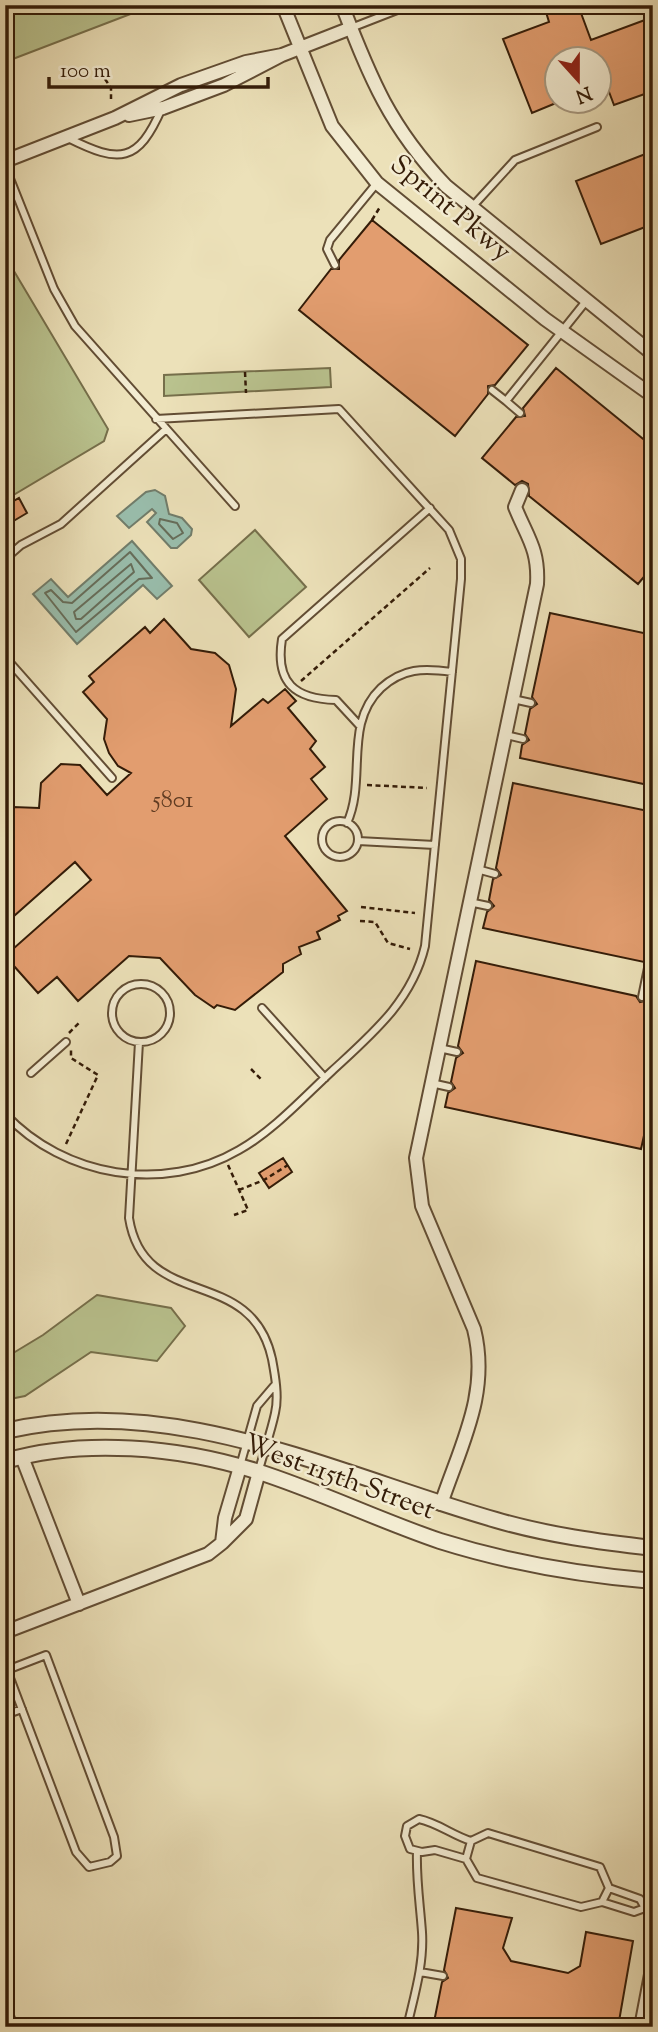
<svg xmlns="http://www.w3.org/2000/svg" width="658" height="2032" font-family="'Sorts Mill Goudy',serif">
	<rect width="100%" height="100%" fill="#ece1b9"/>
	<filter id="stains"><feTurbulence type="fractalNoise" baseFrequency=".00286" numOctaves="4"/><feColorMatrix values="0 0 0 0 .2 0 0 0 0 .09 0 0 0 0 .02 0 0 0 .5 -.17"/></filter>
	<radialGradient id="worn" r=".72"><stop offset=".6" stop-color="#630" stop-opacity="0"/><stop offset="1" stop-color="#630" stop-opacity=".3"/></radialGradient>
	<path fill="#b9c28e" stroke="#766f4b" stroke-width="2" d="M5,5H154L5,62Z
		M5,256L108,429L104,441L5,500Z
		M330,368L331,387L164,396V375Z
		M255,530L306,587L249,637L199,580Z
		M97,1295L171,1308L185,1326L157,1361L91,1352L25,1396L5,1400V1358L43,1335Z"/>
	<path fill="#99bead" stroke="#717d6b" stroke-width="2" d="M155,490L165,496L169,514L182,518L192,529L191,535L177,548H171L147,522L156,513L152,509L129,528L117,516L146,492Z
		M132,541L172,586L157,599L143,585L77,644L33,594L51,579L68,597Z"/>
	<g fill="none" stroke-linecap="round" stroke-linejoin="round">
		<path stroke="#666d5a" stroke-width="2" d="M160,519L177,523L183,533L173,539L159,524Z
			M130,552L152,578L139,579L76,632L45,593L51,590L63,602L72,603Z
			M131,564L134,572L81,619H76L74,612Z"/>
	</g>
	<path fill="#e29d6f" stroke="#341c08" stroke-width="2" d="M565,5H578L591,40L653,17V91L614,105L606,84L598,87V60H556V103L532,113L503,39L549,22L546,12Z
		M653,151V224L601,244L576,181Z
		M372,220L528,345L495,385L488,386V394L455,436L299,310L331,269H339V260Z
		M556,368L653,447V566L638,584L529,496L528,484L522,481L515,485L482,458L516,417L525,416L523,408Z
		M19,498L27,513L5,526V506Z
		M550,613L653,635V786L520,758L522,745L529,740L525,734L530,709L537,704L532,697Z
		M164,619L191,649L215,653L229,665L236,689L231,726L263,699L268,703L285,689L296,701L288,708L316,741L310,749L325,767L311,779L327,799L285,836L347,911L338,916L340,920L317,932L320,939L299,947L301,954L283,964V972L235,1010L217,1005L214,1008L195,995L160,958L129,956L78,1001L57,977L38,993L5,956L91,880L75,862L5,924V814L13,807L39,808L41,783L61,764L80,765L107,795L131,773L118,766L109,753L104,739L107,719L83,692L94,682L89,676L145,627L150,633Z
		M513,783L653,812V959L648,957L644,962L483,928L487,912L494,906L489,900L493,879L501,875L496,868Z
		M476,961L636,996L640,1002L653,999V1095L641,1149L445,1107L448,1093L455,1088L451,1082L456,1058L463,1053L458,1046Z
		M283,1158L292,1172L269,1188L259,1173Z
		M456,1908L512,1918L503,1948L511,1961L568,1973L580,1966L586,1932L633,1941L618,2027H433L442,1982L448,1978L444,1970Z"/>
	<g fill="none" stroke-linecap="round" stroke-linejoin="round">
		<defs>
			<path id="service" d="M351,28L410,5
				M68,138C120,164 138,163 162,108
				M5,166L54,289L75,326L235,506
				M472,207L515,160L597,127
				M335,265L327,249L330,240L377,183
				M492,390L506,401
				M520,413L506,401L587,300
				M5,559L21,545L61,524L165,430
				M5,657L112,778
				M513,699L531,703
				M360,726L336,700C295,699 275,683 282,639L430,508
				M506,735L523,739
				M322 839a18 18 0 1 1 36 0a18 18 0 1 1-36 0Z
				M347,823C367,780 343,724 381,688C403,668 423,668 452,672
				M358,841L435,845
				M477,869L495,874
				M469,902L488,906
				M112 1013a29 29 0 1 1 58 0a29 29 0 1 1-58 0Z
				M642,997L649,963
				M262,1008L325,1078
				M139,1042L129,1218C144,1313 251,1263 272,1359C275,1375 279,1397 275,1413C271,1432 264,1451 259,1470
				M439,1048L457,1052
				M31,1073L66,1042
				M431,1083L449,1087
				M5,1114C64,1177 164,1194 239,1150C273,1131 303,1098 332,1071C372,1034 412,1001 425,946L461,579V559L449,530L339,409L156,419
				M240,1466L257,1406L274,1386
				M5,1666L7,1670L76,1852L89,1867L110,1862L117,1856L114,1837L46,1655L7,1670H5
				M5,1715L22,1709
				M466,1859L435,1850L422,1852L410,1849L405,1836L407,1826L419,1819C438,1823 452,1835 471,1841
				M609,1888L640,1899L645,1908
				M602,1902L609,1888L600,1867L488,1833L471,1841L466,1859L477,1878L581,1907L602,1902L634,1912L645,1908L653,1910
				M420,1972L443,1976
				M408,2023C415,1993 424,1963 422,1932C420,1904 416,1879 417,1851"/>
			<path id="minor" d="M283,5L332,126L377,183L545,319L653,396
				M342,5C371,80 390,127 446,186L653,354
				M129,115L163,108L224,85L282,55L351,28
				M5,161L115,118L181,85L246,62L282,55
				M22,1457L79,1604
				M240,1467L225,1518L222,1543L246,1519L259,1472
				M441,1504C461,1444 490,1393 474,1329L422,1206L416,1158L537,584C539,549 527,537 515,507L522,490
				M5,1632L208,1554L222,1543
				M5,2011L11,2027
				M641,2027L653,1964"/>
			<path id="tertiary" d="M5,1431C174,1391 338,1475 496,1520C547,1535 600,1542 653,1548
				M5,1461C84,1438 179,1447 256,1471C319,1491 378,1520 440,1541C510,1563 580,1575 653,1581"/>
		</defs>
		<use href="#service" stroke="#624d34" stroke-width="10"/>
		<use href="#minor" stroke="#624d34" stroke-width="16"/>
		<use href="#tertiary" stroke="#624d34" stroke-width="18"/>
		<path stroke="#341c08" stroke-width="2.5" stroke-dasharray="5 3.5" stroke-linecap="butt" d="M105,79L111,88V99
			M372,220L380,207
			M245,372L246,393
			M301,681L430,568
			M367,785L427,788
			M361,907L415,913
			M360,921L375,922L388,943L410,949
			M69,1033L79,1023
			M251,1069L262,1080
			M66,1144L98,1075L71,1058V1050
			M228,1165L248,1210L234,1215
			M239,1190L264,1180L288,1165"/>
		<use href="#service" stroke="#f3ecd2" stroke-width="6"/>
		<use href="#minor" stroke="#f3ecd2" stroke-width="12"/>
		<use href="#tertiary" stroke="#f3ecd2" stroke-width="14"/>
	</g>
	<g text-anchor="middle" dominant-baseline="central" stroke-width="5" stroke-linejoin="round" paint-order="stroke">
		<g font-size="24" fill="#603c22">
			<text x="173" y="801">5801</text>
		</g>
		<g font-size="28" fill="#341c08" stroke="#f3ecd2">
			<text transform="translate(450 209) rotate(40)">Sprint Pkwy</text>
			<text transform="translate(339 1478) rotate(20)">West 115th Street</text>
		</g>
	</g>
	<rect width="658" height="2032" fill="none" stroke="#ece1b9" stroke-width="28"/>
	<rect x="7" y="7" width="644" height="2018" fill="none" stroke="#341c08" stroke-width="3.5"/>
	<rect x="14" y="14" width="630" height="2004" fill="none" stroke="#341c08" stroke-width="2"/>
	<g transform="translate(578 80) rotate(159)"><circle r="33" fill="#f3ecd2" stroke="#a79981" stroke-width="2"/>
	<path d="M0-5L12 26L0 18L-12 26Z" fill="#8f2418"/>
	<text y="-10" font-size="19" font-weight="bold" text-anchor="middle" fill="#341c08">N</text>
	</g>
	<path d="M49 77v10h219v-10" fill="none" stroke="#341c08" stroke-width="3.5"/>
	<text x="60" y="77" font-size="21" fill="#341c08" stroke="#f3ecd2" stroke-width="5" paint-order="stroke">100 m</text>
	<rect width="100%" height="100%" filter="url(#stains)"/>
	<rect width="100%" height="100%" fill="url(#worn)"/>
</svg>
